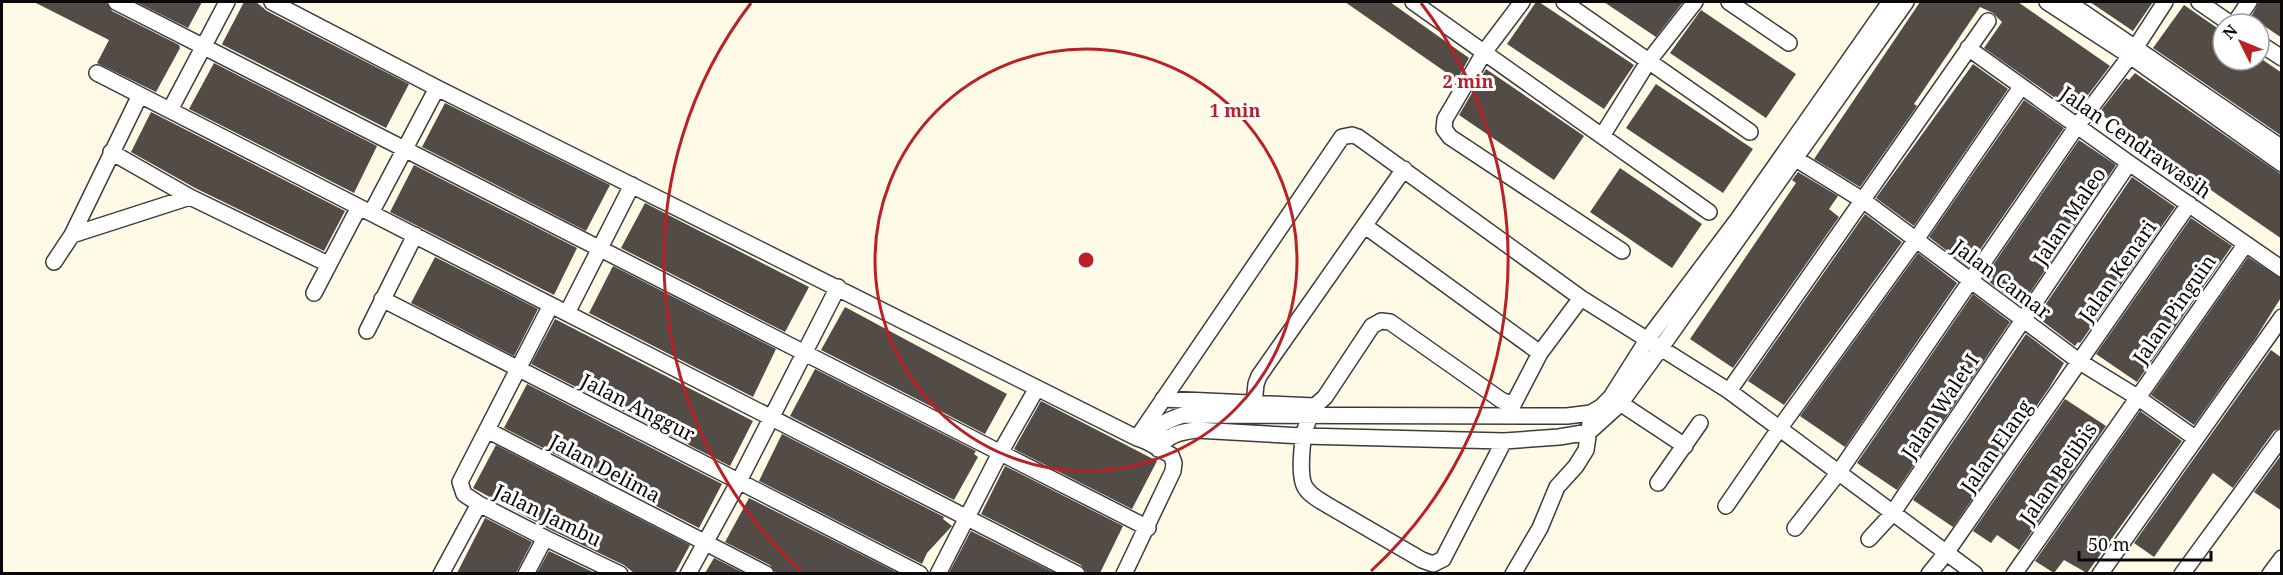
<svg xmlns="http://www.w3.org/2000/svg" width="2283" height="575" font-family="'Noto Serif',serif">
	<rect width="100%" height="100%" fill="#fffae6"/>
	<path fill="#524b46" d="M34,2H106L112,11L179,45L180,48L156,92L97,63L109,40Z
		M136,2H202L188,28Z
		M244,2H256L267,11L409,84L386,128L223,45L222,44Z
		M1345,2H1390L1469,58L1457,80Z
		M1536,2H1539L1634,65L1604,109L1507,44Z
		M1604,2H1683L1656,37Z
		M1920,2H2018L2110,66L2075,112L1984,48L2002,22L1993,13L1980,7L1914,104L1917,106L1860,187L1814,159Z
		M2090,2H2153L2133,31Z
		M2259,2H2282V38L2251,17Z
		M2184,5L2223,32V60H2263L2282,73V136L2153,48Z
		M1701,10L1796,74L1766,118L1670,53Z
		M214,63L377,146L354,193L189,109Z
		M1973,64L2008,89L1914,226L1876,198Z
		M1486,69L1584,136L1554,180L1459,115Z
		M2135,73L2282,175V239L2099,113L2126,78L2129,80Z
		M1656,84L1753,149L1723,193L1626,128Z
		M2024,100L2064,128L1968,267L1929,237Z
		M445,103L610,185L586,231L422,147Z
		M151,112L345,211L324,251L195,188L131,152Z
		M2079,140L2116,165L2021,306L1984,278Z
		M414,165L577,248L554,295L390,212Z
		M1620,168L1702,224L1672,268L1590,212Z
		M1798,172L1838,196L1829,209L1839,217L1733,368L1690,339L1796,183L1792,180Z
		M2132,177L2175,207L2080,343L2078,342L2075,346L2037,317Z
		M645,203L809,287L785,332L621,248Z
		M1865,214L1902,242L1784,405L1748,381Z
		M2191,218L2232,246L2137,382L2096,354Z
		M1918,253L1957,283L1845,447L1800,416Z
		M435,257L538,309L514,356L411,303Z
		M2248,257L2282,279V296L2255,339L2194,425L2151,395Z
		M613,266L776,349L753,397L589,313Z
		M1973,294L2010,322L1897,490L1857,463Z
		M845,307L1007,394L985,434L821,350Z
		M555,319L753,421L730,466L531,364Z
		M2026,334L2064,363L2049,388L1953,527L1913,500Z
		M2271,350L2282,358V427L2274,431L2233,488L2213,473L2154,557L2134,543Z
		M815,369L976,451L974,454L978,457L954,500L790,416Z
		M527,384L722,484L699,528L504,428Z
		M2065,399L2106,426L2019,550L1997,535L1991,543L1973,531Z
		M1041,401L1157,461L1132,509L1014,449Z
		M2140,411L2182,441L2087,573L2064,560L2054,573L2035,561Z
		M782,434L944,517L943,519L952,526L927,553L922,564L759,481Z
		M496,445L690,545L675,573H634L624,565L549,529L473,488Z
		M2282,454V511L2254,492Z
		M1005,466L1123,526L1100,573H1087L1081,565L981,514Z
		M749,498L898,573H776L770,565L725,542Z
		M485,518L532,542L516,573H457Z
		M971,531L1055,573H949Z
		M549,551L595,573H537Z
		M714,558L744,573H705Z"/>
	<g fill="none" stroke-linecap="round" stroke-linejoin="round">
		<defs>
			<path id="minor" d="M116,2L1148,528
				M272,2L437,88L1137,438C1151,442 1158,449 1171,455L1174,463L1173,471L1124,574
				M1413,2L1709,212
				M1522,2L1485,51L1445,119L1444,129L1450,137L1622,251
				M1564,2L1750,132
				M1729,2L1789,43
				M2047,2L2130,56L2282,164
				M2068,2L2282,148
				M2199,2L2231,24
				M2234,24L2249,2
				M2259,43L2282,58
				M1968,48L2129,163L2282,269
				M97,73L1077,574
				M170,110L227,2
				M1602,136L1648,62L1695,2
				M111,152L190,197L328,264
				M1788,154L1864,201L2080,362L2137,397L2195,438
				M371,213L437,88
				M1365,226L1540,353
				M72,235L190,197
				M54,262L72,235L140,95
				M314,293L359,207
				M382,299L920,574
				M551,305L460,482L464,494L479,504L545,538L620,574
				M567,313L632,185
				M367,331L415,235
				M1729,391L1988,21
				M1163,399L1315,406L1325,397L1372,326L1381,321L1390,322L1501,400L1513,405L1540,353L1581,298
				M1614,399L1685,446
				M1254,404L1256,384L1259,376L1404,169
				M1309,406C1312,418 1305,425 1303,438C1302,451 1299,473 1304,485C1308,495 1321,501 1329,506L1422,560L1433,564L1443,559L1504,441
				M487,430L766,574
				M1137,438L1342,137L1352,135L1358,137L1581,298L1729,391L1975,574
				M1149,441C1156,425 1167,420 1183,415L1567,416L1591,413L1601,407L1611,397L1647,340L1738,219L1890,2
				M1158,449C1167,435 1180,432 1196,430L1303,436L1504,441L1559,437L1589,432L1620,404L1660,349L1906,2
				M1658,483L1700,423
				M1726,506L1779,429L1915,241L2021,87
				M1795,528L1839,472L2077,126L2130,56L2165,2
				M1869,539L1892,514L2129,163
				M441,574L479,504
				M526,574L545,538
				M688,574L739,481L838,287
				M938,574L1000,453L1037,388
				M1513,574L1540,528L1557,487L1576,466L1586,450L1590,423
				M1929,574L1946,553L2189,204
				M2014,574L2245,245
				M2100,574L2282,317
				M2182,574L2282,437
				M2270,574L2282,558"/>
		</defs>
		<use href="#minor" stroke="#3c3c3c" stroke-width="18"/>
		<use href="#minor" stroke="#fff" stroke-width="15"/>
	</g>
	<g fill="none" stroke="#ba2126" stroke-width="3">
		<circle cx="1086" cy="260" r="211"/>
		<path d="M801 571A422 422 0 0 1 751 3M1421 3A422 422 0 0 1 1371 571"/>
	</g>
	<g text-anchor="middle" dominant-baseline="central" stroke-width="6" stroke-linejoin="round" paint-order="stroke">
		<g font-size="20" fill="#090909" stroke="#fff">
			<text transform="translate(2136 142) rotate(35)">Jalan Cendrawasih</text>
			<text transform="translate(2069 216) rotate(-56)">Jalan Maleo</text>
			<text transform="translate(2117 271) rotate(-55)">Jalan Kenari</text>
			<text transform="translate(2002 279) rotate(37)">Jalan Camar</text>
			<text transform="translate(2174 309) rotate(-55)">Jalan Pinguin</text>
			<text transform="translate(1940 406) rotate(-56)">Jalan Walet I</text>
			<text transform="translate(638 407) rotate(27)">Jalan Anggur</text>
			<text transform="translate(1996 446) rotate(-55)">Jalan Elang</text>
			<text transform="translate(605 468) rotate(28)">Jalan Delima</text>
			<text transform="translate(2058 473) rotate(-55)">Jalan Belibis</text>
			<text transform="translate(548 515) rotate(26)">Jalan Jambu</text>
		</g>
	</g>
	<circle cx="1086" cy="260" r="9" fill="#ba2126" stroke="#fff" stroke-width="3"/>
	<g font-size="18" text-anchor="middle" font-weight="bold" fill="#ba2126" stroke="#fff" stroke-width="6" stroke-linejoin="round" paint-order="stroke">
		<text x="1468" y="88">2 min</text>
		<text x="1235" y="117">1 min</text>
	</g>
	<rect width="2283" height="575" fill="none" stroke="#090909" stroke-width="6"/>
	<g transform="translate(2241 42) rotate(313)"><circle r="28" fill="#ffffff" stroke="#9d9d9d" stroke-width="1.5"/>
	<path d="M0-4.5L10 22L0 15L-10 22Z" fill="#ba2126"/>
	<text y="-9" font-size="16" font-weight="bold" text-anchor="middle" fill="#090909">N</text>
	</g>
	<path d="M2079 551v9h132v-9" fill="none" stroke="#090909" stroke-width="3"/>
	<text x="2088" y="551" font-size="18" fill="#090909" stroke="#ffffff" stroke-width="4.5" paint-order="stroke">50 m</text>
</svg>
